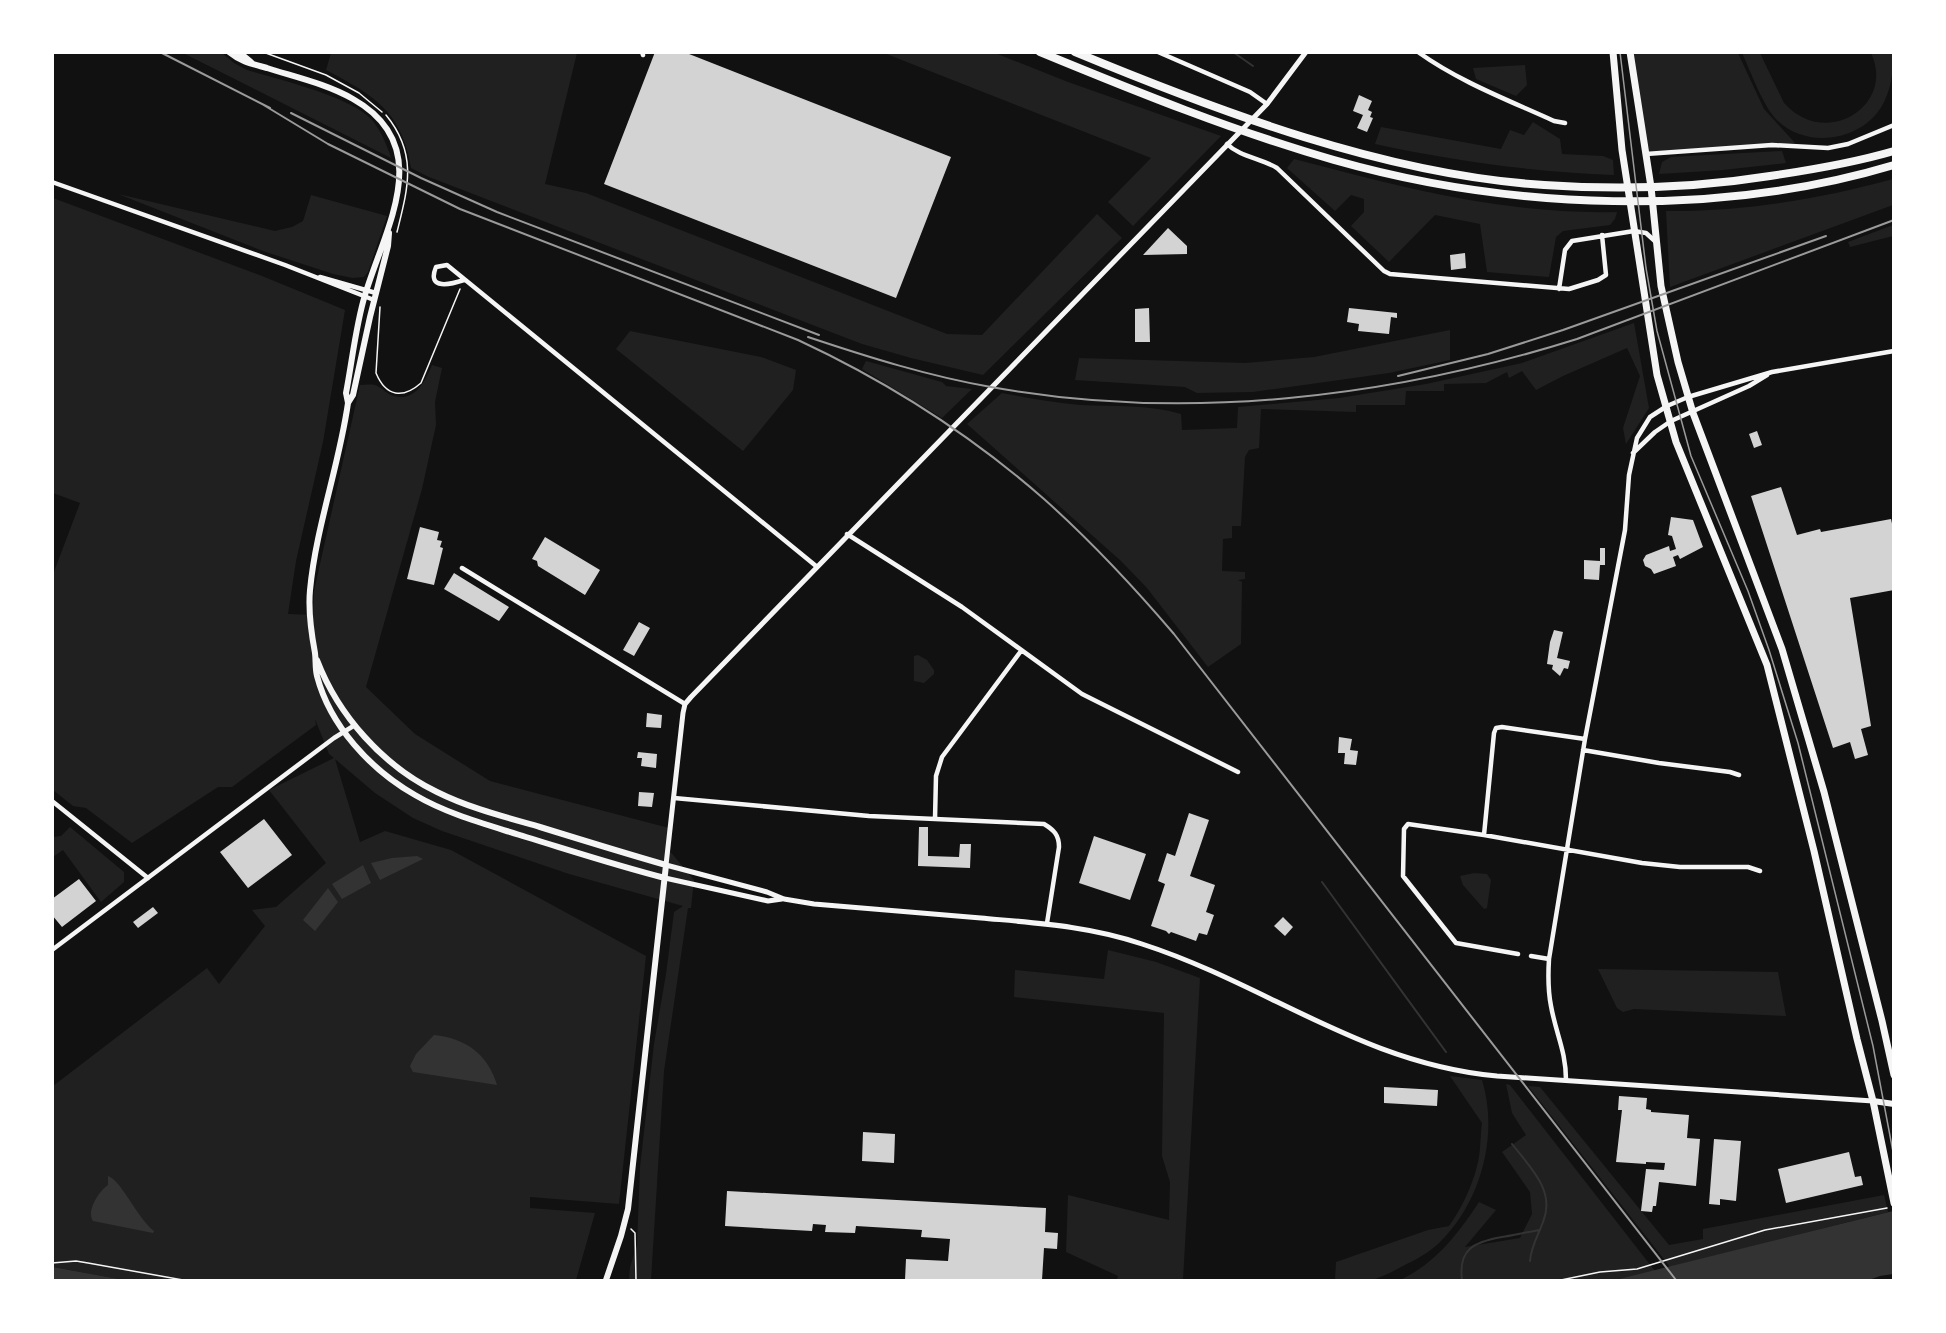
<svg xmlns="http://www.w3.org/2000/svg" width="1946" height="1333" font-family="'Exo 2',sans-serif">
	<rect width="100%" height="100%" fill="#111"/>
	<path fill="#202020" d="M183,53H222L234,63L247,70C279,80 350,96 372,120C381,131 387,145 391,158Z
		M331,53H577L545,184L586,193L947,334L982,335L1097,214L1122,238L983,375L911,358L862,344L429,177L411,168C402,111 373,95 326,70Z
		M884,53H995L1068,82L1221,136L1133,226L1108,202L1151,158Z
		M1631,53H1738L1764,109L1795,143L1647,152Z
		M1742,53H1760L1784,103C1826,150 1896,105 1871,53H1893C1894,73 1890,97 1877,113C1854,142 1805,147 1778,121C1763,107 1751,72 1742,53Z
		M1525,65L1527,85L1516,96L1476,79L1473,68Z
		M1533,122L1560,139L1562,154L1603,156L1613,160L1614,175C1533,172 1454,161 1375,144L1381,127L1501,149L1510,130L1524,135Z
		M1782,151L1786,163L1723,170L1659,174L1662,162L1671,157Z
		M1294,159C1401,187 1505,215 1617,212L1615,219L1610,225L1563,231L1556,237L1549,277L1487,272L1480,224L1435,215L1389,262L1351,226L1364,212V199L1351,195L1335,211L1287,168Z
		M1893,179V205L1670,287L1666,211C1743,212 1820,199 1893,179Z
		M118,194L275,231L292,227L303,221L311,195L387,216L368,272L364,277L353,278L333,274L263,251Z
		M53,198L262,276L345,310L323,442L296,561L288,614L313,615L314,591L360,385C366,385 374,383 379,387C383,389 386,393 391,395C414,404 425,382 432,365L442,368L435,402L436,425L422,489L366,687L415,734L490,781L669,828V850L694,880L691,908H688L664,1071L651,1280H629L630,1267L637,1245L640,1167L654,1044L666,974L674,912L683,906L569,874L442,831L413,818L375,793L335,759L360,842L385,831L451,850L646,956L619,1204L530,1197V1208L595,1213L576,1280H124L53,1267V1086L207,968L219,984L265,926L252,910L276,907L326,863L269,790L334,758L329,754L315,719L316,725L232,787H218L132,843L86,808L73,806L53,790L52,577L80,503L53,493Z
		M1893,225V236L1850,247L1848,242Z
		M1634,323L1649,408L1626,444L1623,428L1640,376L1627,348L1563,376L1536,390L1522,371L1509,378L1507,372L1486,383L1444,384V391H1406L1405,405H1356V412L1261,409L1259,448L1249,450L1245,457L1241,526H1232V538L1223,539L1222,571L1245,572V579L1238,580L1242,582L1241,644L1208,667L1147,588L1121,561L967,424L1002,393C1027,398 1054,402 1080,405C1114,407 1148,404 1181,414L1182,430L1237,428L1238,407L1339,398L1426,384L1522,363Z
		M1450,330V360L1389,373L1253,392L1197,393L1185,387L1075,380L1079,358L1245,363L1314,357Z
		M630,331L761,357L796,370L793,390L743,451L616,349Z
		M866,361L942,382L946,386L972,389L942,418L862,369Z
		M918,655L927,660L934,670V674L924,683L914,681V656Z
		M70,827L124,872V882L101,902L63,850L53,857V837L61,836Z
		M1474,873L1487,874L1491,880L1487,908L1484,909L1463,885L1460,876Z
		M1108,950L1156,962L1200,978L1183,1280H1117L1118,1276L1066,1252L1068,1195L1169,1220L1170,1182L1162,1156L1164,1013L1014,997L1015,970L1104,979Z
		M1598,969L1778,972L1786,1016L1634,1009L1623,1012L1617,1008Z
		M1450,1076L1482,1080C1499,1135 1481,1202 1440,1242C1429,1253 1415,1260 1401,1267C1392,1272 1382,1277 1372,1280C1361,1283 1346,1281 1335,1280L1336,1262L1428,1230L1449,1226C1461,1209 1472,1187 1477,1166C1481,1152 1480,1137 1482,1123Z
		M1506,1084L1510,1085L1655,1271L1615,1280H1400C1436,1263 1458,1234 1479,1202L1496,1210L1465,1247L1520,1238L1532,1214L1530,1192L1502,1152L1526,1135L1512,1113Z
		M1528,1086L1540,1087L1669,1245L1703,1239V1229L1884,1195L1888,1212L1670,1267Z"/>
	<path fill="#333" d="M417,856L423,859L380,880L371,863L392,858Z
		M363,865L371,883L342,899L332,884Z
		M328,888L338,902L315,931L303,920Z
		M434,1035C465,1038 488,1054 497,1085L413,1072L410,1066L416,1054Z
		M108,1176C121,1180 138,1219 154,1231L153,1233L93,1221C86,1211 99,1191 108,1185Z
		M1893,1211V1274L1880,1276L1869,1280H1615Z
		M53,1267L124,1280H53Z"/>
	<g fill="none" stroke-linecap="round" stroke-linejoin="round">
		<path stroke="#333" stroke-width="2" d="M1233,52L1253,66
			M1322,882L1446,1052
			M1512,1144C1530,1167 1556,1191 1543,1222C1538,1236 1531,1246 1530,1261
			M1462,1280C1458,1249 1474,1242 1502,1237C1514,1235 1527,1232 1540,1230"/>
	</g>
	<path fill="#d3d3d3" d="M655,52H684L951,157L896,298L604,184Z
		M1359,95L1372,101L1368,110L1372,112L1370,117L1373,118L1367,132L1357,128L1363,115L1353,111Z
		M1168,228L1187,246V254L1143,255Z
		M1465,253L1466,268L1451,270L1450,255Z
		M1149,308L1150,342H1135V309Z
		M1349,308L1397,313V318L1391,317L1389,334L1358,331L1359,324L1347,322Z
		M1757,431L1762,445L1754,448L1749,434Z
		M1781,487L1797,535L1820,529L1821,532L1891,519L1894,533V590L1850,598L1871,726L1861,729L1868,755L1855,759L1850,742L1833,748L1751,496Z
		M1671,517L1693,520L1703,547L1680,559L1678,555L1673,557L1676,566L1654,574L1651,569L1645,566L1643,560L1646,555L1669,546L1670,551L1676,549L1672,536L1668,535Z
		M420,527L439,532L437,540L442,541L440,547L443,548L434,585L407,579Z
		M545,537L600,570L585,595L538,566L537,561L532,559Z
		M1600,548H1605V565H1600L1599,580L1584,579V560L1600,561Z
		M454,573L509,607L499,621L444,589Z
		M639,622L650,628L634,656L623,650Z
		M1554,630L1563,632L1557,658L1570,661L1568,669L1564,668L1560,676L1552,669L1553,665L1547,664L1550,642Z
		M647,713L662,715L661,728L646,727Z
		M1339,737L1352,739L1350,750L1358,751L1356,765L1344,764L1345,753H1338Z
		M638,752L657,754L656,768L641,766L642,758H637Z
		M639,792L654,793L652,807L638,806Z
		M1189,813L1209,820L1190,876L1215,885L1206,912L1214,915L1207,935L1199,933L1196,941L1171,932L1169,934L1166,931L1151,926L1165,884L1158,881L1167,853L1175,856Z
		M264,819L292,855L248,888L220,852Z
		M919,827H928V856L959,857L960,844H971L970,868L918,866Z
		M1094,836L1146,854L1130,900L1079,883Z
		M79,879L96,901L62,927L52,915V899Z
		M153,907L158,913L138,928L133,922Z
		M1283,917L1293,927L1285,936L1274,926Z
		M1384,1087L1438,1090L1437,1106L1384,1103Z
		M1619,1096L1647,1098L1646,1109L1651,1110V1112L1689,1115L1687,1138L1700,1139L1696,1186L1659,1182L1656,1206H1653L1652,1212L1641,1211L1646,1169L1664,1170L1665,1163L1646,1162V1164L1616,1162L1622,1110H1618Z
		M863,1132L895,1134L894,1163L862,1161Z
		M1714,1139L1741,1141L1736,1201L1720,1199V1205L1709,1204Z
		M1849,1152L1855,1177L1861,1176L1863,1185L1786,1203L1778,1169Z
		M727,1191L1046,1208L1045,1232L1058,1233L1057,1249L1044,1248L1042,1280H905L906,1259L948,1261L950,1239L921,1237L922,1230L856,1226L855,1233L825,1232L826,1225L813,1224L812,1231L725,1226Z"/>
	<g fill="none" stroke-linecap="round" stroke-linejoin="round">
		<path stroke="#f5f5f5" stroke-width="1.5" d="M263,52L326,75L359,93L382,112
			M386,115C418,154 408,188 397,232
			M380,307L376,373C386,397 403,399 421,383L460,289
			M631,1229L635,1233L636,1280
			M52,1263L76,1261L88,1263L183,1280
			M1561,1280L1600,1272L1637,1269L1765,1230L1887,1208"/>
		<path stroke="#f5f5f5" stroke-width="4.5" d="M642,52L643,55
			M1158,52L1250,92L1267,104
			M1418,52C1460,82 1508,100 1554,121L1565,123
			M1227,144C1240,157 1261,158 1277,168L1384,271L1390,274L1569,289L1598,280L1606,275L1602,235
			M1646,154L1772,145L1828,148L1848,144L1894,125
			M52,182L285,265L374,300
			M320,277L376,293
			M464,280C452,284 426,291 436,267L447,265L816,566
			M1559,289L1565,250L1572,241L1634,231L1646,233L1657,243
			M1633,453L1655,432L1671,421L1749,386L1767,375
			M847,534L962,607L1082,694L1238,772
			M462,568L685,704
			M1583,750L1659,763L1730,772L1739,775
			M674,798L869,816L1044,824C1054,830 1059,835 1059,847L1047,923
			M52,801L148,878
			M935,819L936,776L942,757L1021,651
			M1484,835L1494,733L1496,728L1502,727L1585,739
			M52,950L334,738L355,725
			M1518,954L1456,943L1403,876L1404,829L1408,824L1484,835L1642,863L1680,867H1748L1760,871
			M1531,956L1549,959
			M1566,1080C1566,1051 1556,1034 1551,1006C1548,991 1548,975 1549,959L1585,739L1625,530L1629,475L1637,438L1650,417L1667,406L1688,397L1772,372L1894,351"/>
		<path stroke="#f5f5f5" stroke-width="5" d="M1306,52L1267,104L691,697L685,704L683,713L666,865L767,892L784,899L814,904C870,909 926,913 981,918C1036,923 1090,926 1142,944C1266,984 1363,1064 1497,1076L1873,1101
			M665,878L768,901L782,899"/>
		<path stroke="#f5f5f5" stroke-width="6" d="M229,52C241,62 253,64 267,68C295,77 327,84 353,99C437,146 385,228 365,295C356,324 352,362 346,393L348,403
			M239,52L251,62
			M389,233L388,246L370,317L353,395L348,403C339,466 316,527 310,590C308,612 311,632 315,653C316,661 315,668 317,676C330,726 371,770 415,795C449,815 489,825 526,837C572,851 618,866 665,878
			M317,660C338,715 383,766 437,792C469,808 505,817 540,827C582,840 624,853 666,865L628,1209L621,1236L606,1280
			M1873,1101L1894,1104"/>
		<path stroke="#f5f5f5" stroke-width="7" d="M1613,52L1622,150L1657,375L1676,442L1767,665L1814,851L1857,1039L1873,1101L1894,1203
			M1630,52L1651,187L1661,286L1678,362L1693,413L1782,649L1824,792L1882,1021L1894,1075"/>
		<path stroke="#f5f5f5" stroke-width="8" d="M1040,52C1137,92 1233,131 1334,160C1510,210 1717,218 1894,165
			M1075,52C1220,112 1386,175 1544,185C1619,190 1695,188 1770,176C1811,170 1853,163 1894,151"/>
		<path stroke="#9a9a9a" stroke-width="1.5" d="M1620,52L1646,268L1657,331L1691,456L1748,591L1769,650L1798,743L1873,1046L1894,1157"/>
		<path stroke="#9a9a9a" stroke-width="2" d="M160,52L270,108
			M262,104L328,144L460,209L798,340C886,381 971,435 1044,499C1091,541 1133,586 1174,634L1676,1280
			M291,113L421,178L497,212L819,335
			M808,337C868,357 928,376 991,387C1186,422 1389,398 1577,339L1894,220
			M1398,376L1488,354L1563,330L1826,236"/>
	</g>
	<rect width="1946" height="1333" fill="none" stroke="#ffffff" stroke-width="108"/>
</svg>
